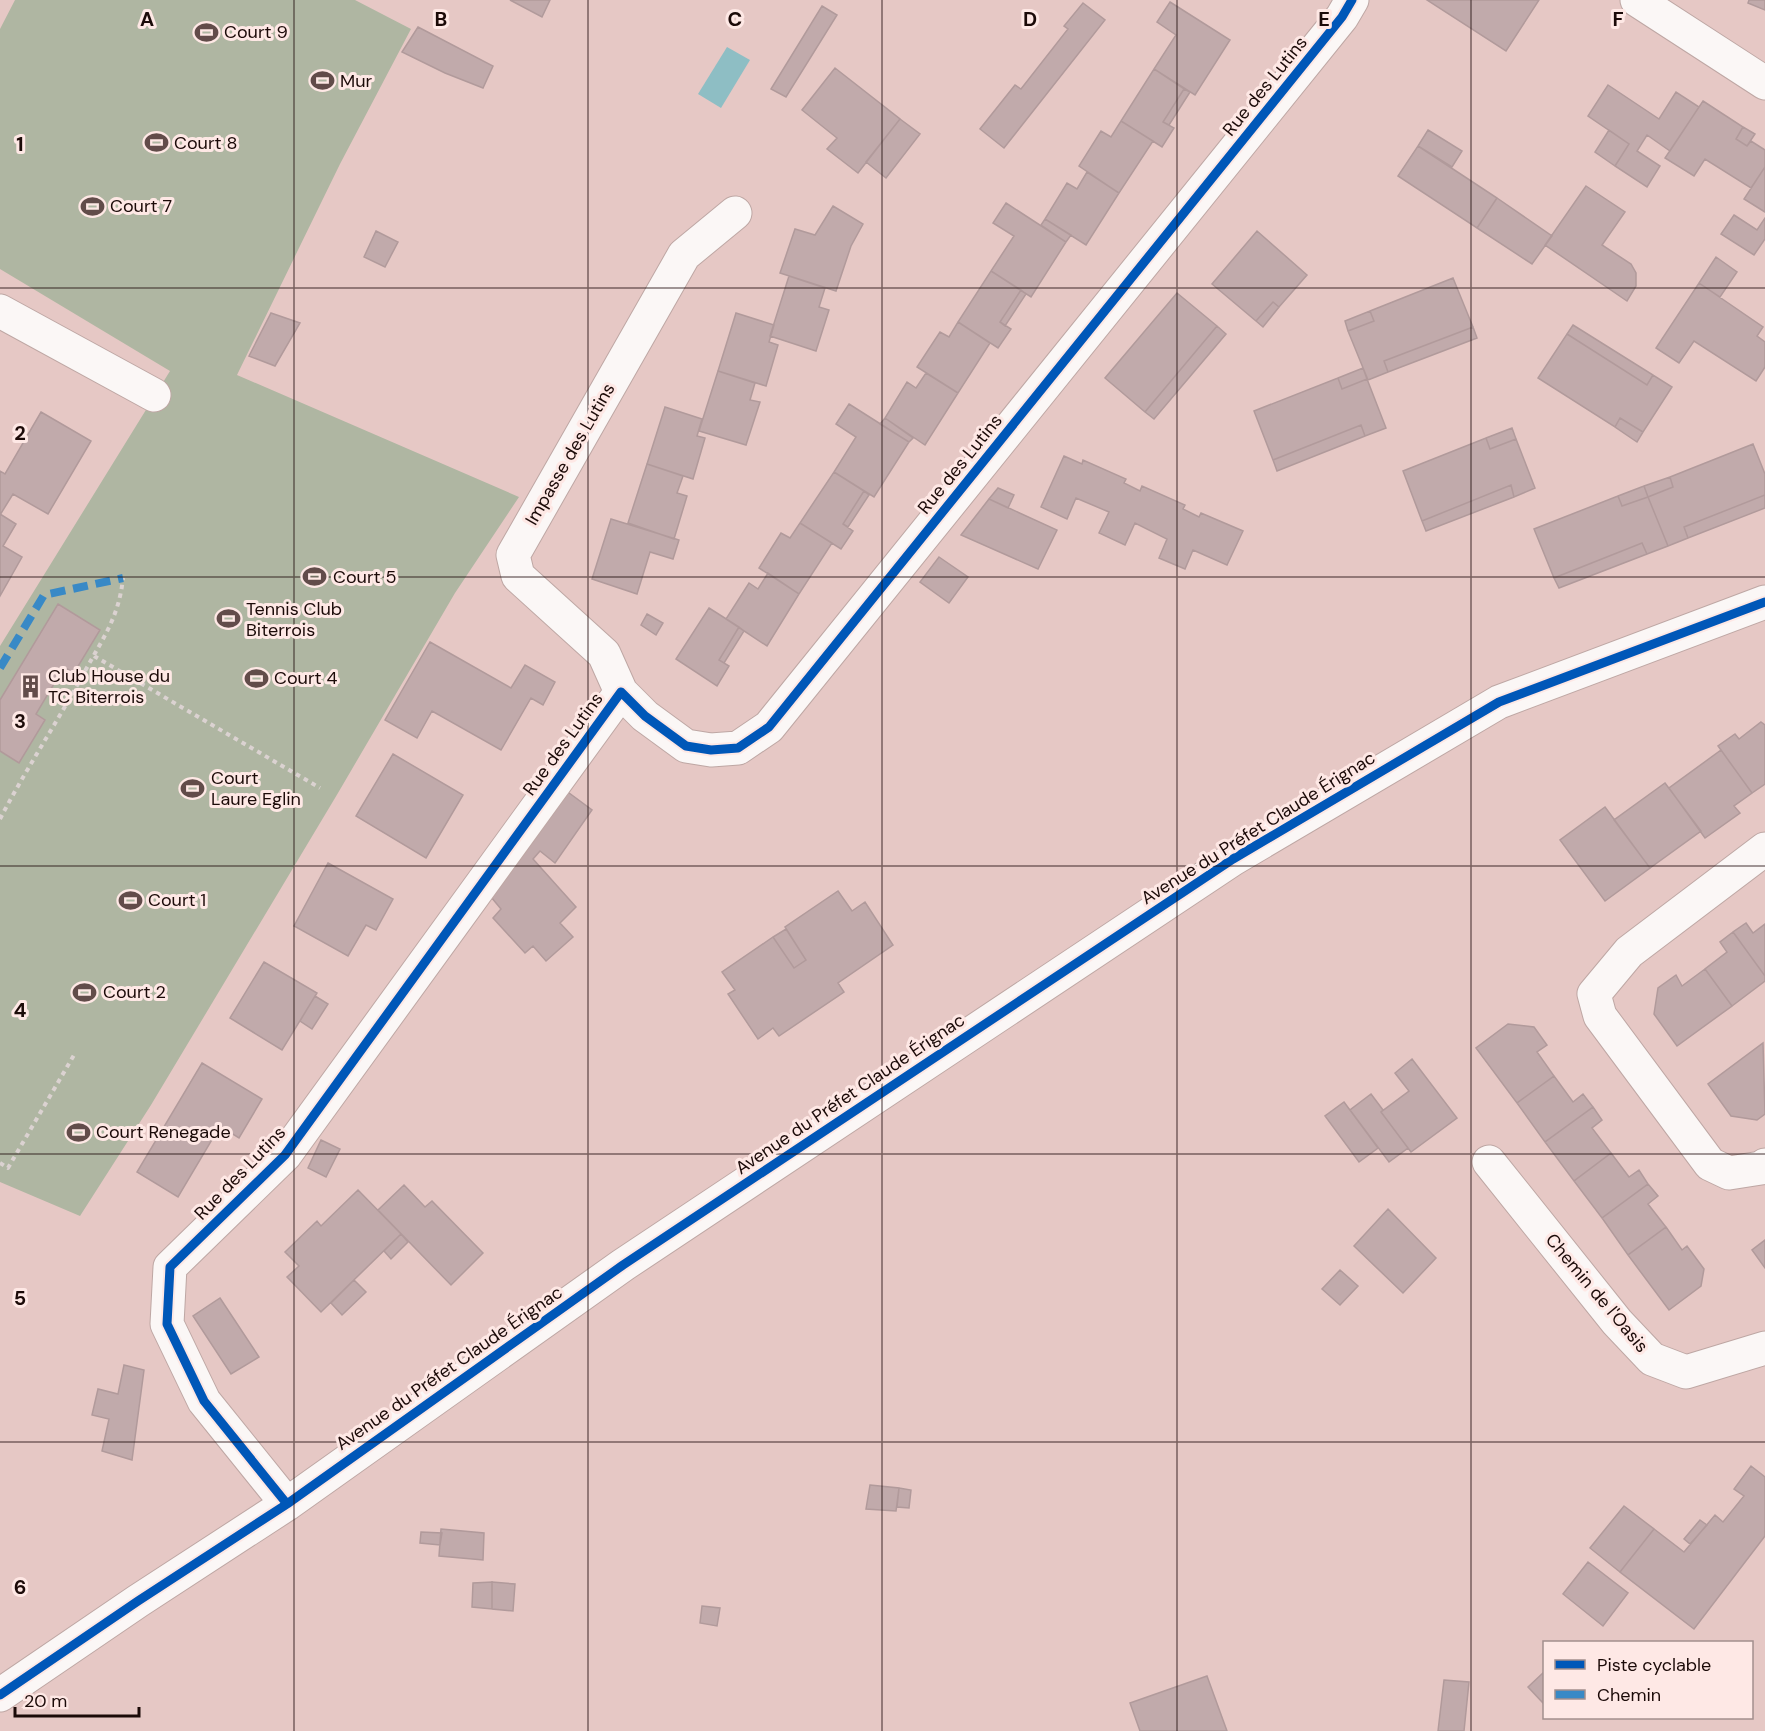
<svg xmlns="http://www.w3.org/2000/svg" width="1765" height="1731" font-family="'DM Sans',sans-serif">
	<rect width="100%" height="100%" fill="#e6c8c5"/>
	<path fill="#afb6a2" d="M15,0H355L411,29L340,164L237,375L519,497L455,593L338,793L151,1105L80,1216L0,1182V646L170,371L0,269V29Z"/>
	<path fill="#8ebec4" d="M727,47L750,60L721,108L698,94Z"/>
	<path fill="#c1aaab" stroke="#b19a9b" stroke-width="1.5" d="M510,0H550L542,17Z
		M1427,0H1539L1506,51Z
		M1749,0H1765V10L1748,3Z
		M1170,2L1230,40L1195,95L1154,69L1176,35L1157,22Z
		M1083,3L1105,20L1004,148L980,129L1015,85L1021,89L1068,29L1064,26Z
		M822,6L837,15L786,97L771,89Z
		M418,27L493,66L483,88L445,73L402,52Z
		M835,68L900,119L858,173L827,149L837,138L802,110Z
		M1154,69L1184,89L1163,122L1174,128L1162,147L1121,121Z
		M1608,85L1659,119L1676,92L1699,107L1670,151L1647,135L1637,151L1660,166L1647,187L1615,166L1629,144L1588,116Z
		M1184,89L1190,92L1169,125L1163,122Z
		M1703,101L1743,127L1736,139L1747,146L1751,141L1765,150V167L1751,188L1705,159L1694,176L1665,158Z
		M900,119L920,134L886,178L866,162Z
		M1121,121L1153,141L1119,193L1079,166L1101,131L1111,137Z
		M1743,127L1755,134L1747,146L1736,139Z
		M1428,130L1462,151L1452,167L1418,146Z
		M1609,130L1629,144L1615,166L1595,152Z
		M1418,146L1497,198L1477,228L1398,176Z
		M1765,167V212L1744,199Z
		M1087,172L1119,193L1086,245L1045,219L1067,183L1077,189Z
		M1586,186L1625,212L1602,245L1631,264L1636,273V286L1627,301L1545,245Z
		M1497,198L1552,236L1532,264L1477,228Z
		M1006,203L1066,242L1031,297L991,271L1014,236L993,223Z
		M833,206L863,224L851,246L836,291L780,273L795,229L815,235Z
		M1734,215L1757,230L1765,218V239L1754,255L1721,234Z
		M1045,219L1071,235L1066,242L1041,225Z
		M376,231L398,242L385,267L364,257Z
		M1257,231L1307,275L1279,307L1273,302L1256,321L1212,284Z
		M1716,257L1737,272L1720,297L1699,283Z
		M991,271L1021,290L1000,322L1011,329L998,348L958,322Z
		M789,276L825,288L819,307L829,310L816,351L770,336Z
		M1453,278L1473,327L1384,361L1388,372L1368,380L1348,331L1374,321L1370,311Z
		M1699,283L1763,327L1757,336L1765,342V367L1756,381L1694,341L1679,363L1656,348Z
		M1021,290L1026,294L1005,326L1000,322Z
		M1177,293L1217,326L1145,412L1105,378Z
		M1273,302L1279,307L1263,327L1256,321Z
		M1370,311L1374,321L1348,331L1345,321Z
		M271,313L300,323L275,366L249,356Z
		M736,313L774,325L769,342L778,345L766,386L718,371Z
		M958,322L990,343L958,393L917,367L940,332L949,337Z
		M1573,325L1653,375L1647,385L1567,334Z
		M1217,326L1226,334L1154,419L1145,412Z
		M1473,327L1477,338L1388,372L1384,361Z
		M1567,334L1647,385L1653,375L1672,387L1643,432L1620,418L1615,427L1538,378Z
		M1363,368L1367,379L1342,389L1338,378Z
		M718,371L755,383L750,400L760,402L746,445L699,431Z
		M926,373L958,393L925,445L885,418L907,382L916,388Z
		M1338,378L1342,389L1367,379L1386,428L1365,436L1361,425L1273,460L1254,411Z
		M849,404L909,442L874,497L834,472L856,437L836,424Z
		M665,407L702,419L697,436L705,438L693,479L647,464Z
		M41,412L91,441L48,514L13,494L0,515V471L5,474Z
		M885,418L913,438L909,442L880,424Z
		M1620,418L1643,432L1637,442L1615,427Z
		M1361,425L1365,436L1277,471L1273,460Z
		M1512,428L1516,439L1490,449L1486,438Z
		M1486,438L1490,449L1516,439L1535,488L1514,497L1511,485L1422,521L1403,471Z
		M1753,444L1765,474V495L1684,527L1688,538L1668,546L1648,497L1673,487L1670,477Z
		M1064,456L1082,464L1083,460L1126,479L1124,483L1140,491L1142,486L1185,505L1183,509L1199,517L1201,513L1243,531L1227,565L1193,550L1185,569L1159,558L1167,539L1135,523L1125,545L1099,533L1109,512L1076,498L1067,519L1041,507Z
		M647,464L683,476L677,493L687,496L674,539L628,523Z
		M834,472L864,491L843,524L853,531L841,549L800,523Z
		M1670,477L1673,487L1648,497L1644,486Z
		M1511,485L1514,497L1426,531L1422,521Z
		M1644,486L1648,497L1622,506L1618,496Z
		M998,488L1014,495L1008,508L989,499Z
		M864,491L869,495L848,527L843,524Z
		M1765,495V508L1688,538L1684,527Z
		M1618,496L1622,506L1648,497L1668,546L1647,554L1642,543L1554,578L1534,529Z
		M989,499L1057,530L1038,569L961,535Z
		M0,514L16,524L3,546L22,557L0,596Z
		M611,519L679,540L673,559L650,552L637,594L592,579Z
		M800,523L832,543L799,594L759,568L781,533L790,538Z
		M1642,543L1647,554L1559,588L1554,578Z
		M939,557L968,577L949,603L920,582Z
		M768,573L799,594L767,646L726,619L749,583L758,589Z
		M58,604L100,630L74,673L64,667L36,714L45,720L19,763L0,751V700Z
		M709,608L739,627L719,660L729,666L717,686L676,659Z
		M647,614L663,623L656,635L641,625Z
		M739,627L744,631L724,663L719,660Z
		M430,642L511,688L525,665L555,682L543,705L531,698L501,750L432,711L417,738L385,720Z
		M1761,722L1765,725V784L1752,793L1718,746L1735,734L1739,739Z
		M1721,750L1752,793L1734,806L1740,813L1705,838L1669,788Z
		M393,754L463,795L426,858L356,816Z
		M1665,783L1701,831L1650,868L1614,820Z
		M561,787L592,810L555,863L540,851L533,859L576,907L560,923L573,937L546,961L533,946L525,953L493,918L501,909L486,891Z
		M1605,807L1650,868L1605,901L1560,840Z
		M328,863L393,899L376,930L366,925L348,956L294,926Z
		M838,891L852,911L865,902L893,945L838,983L844,992L779,1036L773,1028L758,1039L728,994L735,990L722,972L773,937L794,968L806,960L785,927Z
		M1746,923L1753,933L1765,924V976L1733,932Z
		M786,929L806,960L794,968L773,937Z
		M1733,932L1765,976V981L1732,1006L1705,969L1727,952L1720,942Z
		M264,962L317,993L282,1050L230,1018Z
		M1705,969L1732,1006L1677,1046L1654,1014L1658,988L1676,975L1682,986Z
		M315,996L328,1004L312,1029L300,1021Z
		M1508,1024L1534,1027L1547,1045L1537,1052L1554,1076L1517,1103L1476,1048Z
		M1763,1043L1765,1114L1757,1120L1731,1116L1708,1084Z
		M1412,1059L1457,1118L1411,1152L1381,1112L1409,1091L1395,1073Z
		M202,1063L262,1099L239,1138L220,1126L178,1197L137,1172Z
		M1554,1076L1573,1102L1583,1094L1593,1107L1545,1142L1517,1103Z
		M1371,1094L1383,1110L1381,1112L1408,1148L1389,1162L1350,1110Z
		M1344,1102L1378,1148L1359,1162L1325,1116Z
		M1593,1107L1602,1120L1592,1128L1611,1153L1574,1181L1545,1142Z
		M321,1140L340,1149L326,1177L308,1168Z
		M1611,1153L1629,1177L1639,1170L1648,1184L1602,1218L1574,1181Z
		M1648,1184L1658,1196L1648,1204L1666,1227L1628,1255L1602,1218Z
		M404,1185L425,1207L432,1201L483,1253L451,1285L378,1210Z
		M358,1190L401,1234L321,1312L287,1277L299,1266L285,1252L317,1221L321,1226Z
		M1388,1209L1436,1258L1403,1293L1354,1246Z
		M1666,1227L1682,1250L1687,1246L1704,1269L1701,1286L1669,1310L1628,1255Z
		M401,1234L408,1242L391,1259L384,1251Z
		M1765,1240V1268L1752,1250Z
		M1340,1270L1358,1286L1340,1305L1322,1289Z
		M354,1280L366,1292L342,1315L331,1303Z
		M220,1298L259,1357L231,1374L193,1316Z
		M124,1365L144,1370L132,1460L102,1451L109,1419L92,1415L98,1389L118,1394Z
		M1751,1466L1765,1477V1536L1694,1629L1620,1572L1654,1529L1684,1552L1715,1515L1723,1522L1744,1496L1734,1489Z
		M870,1485L899,1488L896,1511L866,1509Z
		M899,1488L911,1490L909,1508L897,1507Z
		M1624,1506L1654,1529L1620,1572L1590,1548Z
		M1700,1520L1707,1525L1690,1544L1684,1539Z
		M441,1529L484,1533L483,1560L439,1556Z
		M421,1532L442,1533L440,1545L420,1543Z
		M1588,1562L1628,1593L1603,1626L1563,1594Z
		M492,1582L515,1584L513,1611L492,1609Z
		M492,1582V1609L472,1607L473,1583Z
		M702,1606L720,1608L717,1626L700,1623Z
		M1544,1672V1704L1528,1687Z
		M1207,1676L1227,1731H1140L1130,1703Z
		M1444,1680L1469,1682L1464,1731H1438Z"/>
	<g fill="none" stroke-linecap="round" stroke-linejoin="round">
		<defs>
			<path id="minor" d="M1637,0L1765,83
				M0,311L154,395
				M621,692L604,654L518,576L513,555L684,255L735,213
				M1765,849L1629,952L1594,994L1600,1016L1710,1164L1729,1173L1761,1168L1765,1165
				M1489,1162L1617,1322L1652,1359L1686,1372L1765,1348
				M287,1504L204,1401L167,1324L170,1267L285,1155L621,692L645,716L686,746L711,750L738,748L769,727L1342,17L1352,0
				M0,1695L138,1601L287,1504L623,1265L1233,859L1499,702L1765,602"/>
		</defs>
		<use href="#minor" stroke="#bea7a4" stroke-width="35"/>
		<path stroke="#dbd2d1" stroke-width="4" stroke-dasharray="4.5 4.5" stroke-linecap="butt" d="M94,656L320,788
			M0,819C26,769 58,721 85,671C103,638 119,617 123,578
			M0,1163L8,1168L74,1055"/>
		<use href="#minor" stroke="#fbf7f6" stroke-width="33"/>
		<path stroke="#3889c6" stroke-width="8" stroke-dasharray="15 8" stroke-linecap="butt" d="M0,668L44,595L123,578"/>
		<defs>
			<path id="cycleway" d="M287,1504L204,1401L167,1324L170,1267L285,1155L621,692L645,716L686,746L711,750L738,748L769,727L1342,17L1352,0
				M0,1695L138,1601L287,1504L623,1265L1233,859L1499,702L1765,602"/>
		</defs>
		<use href="#cycleway" stroke="#fee8e5" stroke-width="13"/>
		<use href="#cycleway" stroke="#0057b8" stroke-width="9"/>
	</g>
	<path fill="none" stroke="#1b0a08" stroke-width="1.5" stroke-opacity="0.55" d="M294,0V1731M588,0V1731M882,0V1731M1177,0V1731M1471,0V1731M0,288H1765M0,577H1765M0,866H1765M0,1154H1765M0,1442H1765"/>
	<defs>
		<symbol id="stadium-bare" viewBox="-9 -9 18 18"><path d="M0-5a6.5 5 0 1 0 0 10a6.5 5 0 1 0 0-10ZM-3.5-1.8h7v3.6h-7Z" fill="#624c4a" stroke="#fee8e5" stroke-width="2.5" paint-order="stroke"/></symbol>
		<symbol id="building-bare" viewBox="-9 -9 18 18"><path d="M-4-6H4V6H1V3H-1V6H-4ZM-2.5-4.3h1.7v1.8h-1.7ZM.8-4.3h1.7v1.8H.8ZM-2.5-1h1.7V.8h-1.7ZM.8-1h1.7V.8H.8Z" fill="#624c4a" stroke="#fee8e5" stroke-width="2.5" paint-order="stroke"/></symbol>
	</defs>
	<g fill-rule="evenodd">
		<use href="#stadium-bare" x="190" y="16" width="33" height="33"/>
		<use href="#stadium-bare" x="306" y="64" width="33" height="33"/>
		<use href="#stadium-bare" x="140" y="126" width="33" height="33"/>
		<use href="#stadium-bare" x="76" y="190" width="33" height="33"/>
		<use href="#stadium-bare" x="298" y="560" width="33" height="33"/>
		<use href="#stadium-bare" x="212" y="602" width="33" height="33"/>
		<use href="#stadium-bare" x="240" y="662" width="33" height="33"/>
		<use href="#building-bare" x="14" y="670" width="33" height="33"/>
		<use href="#stadium-bare" x="176" y="772" width="33" height="33"/>
		<use href="#stadium-bare" x="114" y="884" width="33" height="33"/>
		<use href="#stadium-bare" x="68" y="976" width="33" height="33"/>
		<use href="#stadium-bare" x="62" y="1116" width="33" height="33"/>
	</g>
	<g text-anchor="middle" dominant-baseline="central" stroke-width="6" stroke-linejoin="round" paint-order="stroke">
		<g font-size="18" fill="#1b0a08" stroke="#fee8e5" text-anchor="start">
			<text x="224" y="32">Court 9</text>
			<text x="340" y="81">Mur</text>
			<text x="174" y="143">Court 8</text>
			<text x="110" y="206">Court 7</text>
			<text x="333" y="577">Court 5</text>
			<text x="246" y="609">Tennis Club<tspan x="246" dy="21">Biterrois</tspan></text>
			<text x="48" y="676">Club House du<tspan x="48" dy="21">TC Biterrois</tspan></text>
			<text x="274" y="678">Court 4</text>
			<text x="211" y="778">Court<tspan x="211" dy="21">Laure Eglin</tspan></text>
			<text x="148" y="900">Court 1</text>
			<text x="103" y="992">Court 2</text>
			<text x="96" y="1132">Court Renegade</text>
		</g>
		<g font-size="18" fill="#1b0a08" stroke="#fee8e5">
			<text transform="translate(1265 86) rotate(-51)">Rue des Lutins</text>
			<text transform="translate(570 454) rotate(-60)">Impasse des Lutins</text>
			<text transform="translate(960 464) rotate(-51)">Rue des Lutins</text>
			<text transform="translate(563 744) rotate(-54)">Rue des Lutins</text>
			<text transform="translate(1258 828) rotate(-32)">Avenue du Préfet Claude Érignac</text>
			<text transform="translate(850 1094) rotate(-34)">Avenue du Préfet Claude Érignac</text>
			<text transform="translate(240 1173) rotate(-46)">Rue des Lutins</text>
			<text transform="translate(1597 1293) rotate(50)">Chemin de l'Oasis</text>
			<text transform="translate(449 1368) rotate(-35)">Avenue du Préfet Claude Érignac</text>
		</g>
	</g>
	<g font-size="20" text-anchor="middle" font-weight="bold" fill="#1b0a08" stroke="#fee8e5" stroke-width="6" stroke-linejoin="round" paint-order="stroke">
		<text x="147" y="26">A</text>
		<text x="441" y="26">B</text>
		<text x="735" y="26">C</text>
		<text x="1030" y="26">D</text>
		<text x="1324" y="26">E</text>
		<text x="1618" y="26">F</text>
		<text x="20" y="151">1</text>
		<text x="20" y="440">2</text>
		<text x="20" y="728">3</text>
		<text x="20" y="1017">4</text>
		<text x="20" y="1305">5</text>
		<text x="20" y="1594">6</text>
	</g>
	<rect x="1543" y="1641" width="210" height="78" fill="#fee8e5" stroke="#a38f8d" stroke-width="1.5"/>
	<rect x="1555" y="1660" width="30" height="9" fill="#0057b8" stroke="#a38f8d" stroke-width="1.5"/>
	<text x="1597" y="1671" font-size="18" fill="#1b0a08">Piste cyclable</text>
	<rect x="1555" y="1690" width="30" height="9" fill="#3889c6" stroke="#a38f8d" stroke-width="1.5"/>
	<text x="1597" y="1701" font-size="18" fill="#1b0a08">Chemin</text>
	<path d="M15 1707v9h124v-9" fill="none" stroke="#1b0a08" stroke-width="3"/>
	<text x="24" y="1707" font-size="18" fill="#1b0a08" stroke="#fee8e5" stroke-width="4.5" paint-order="stroke">20 m</text>
</svg>
